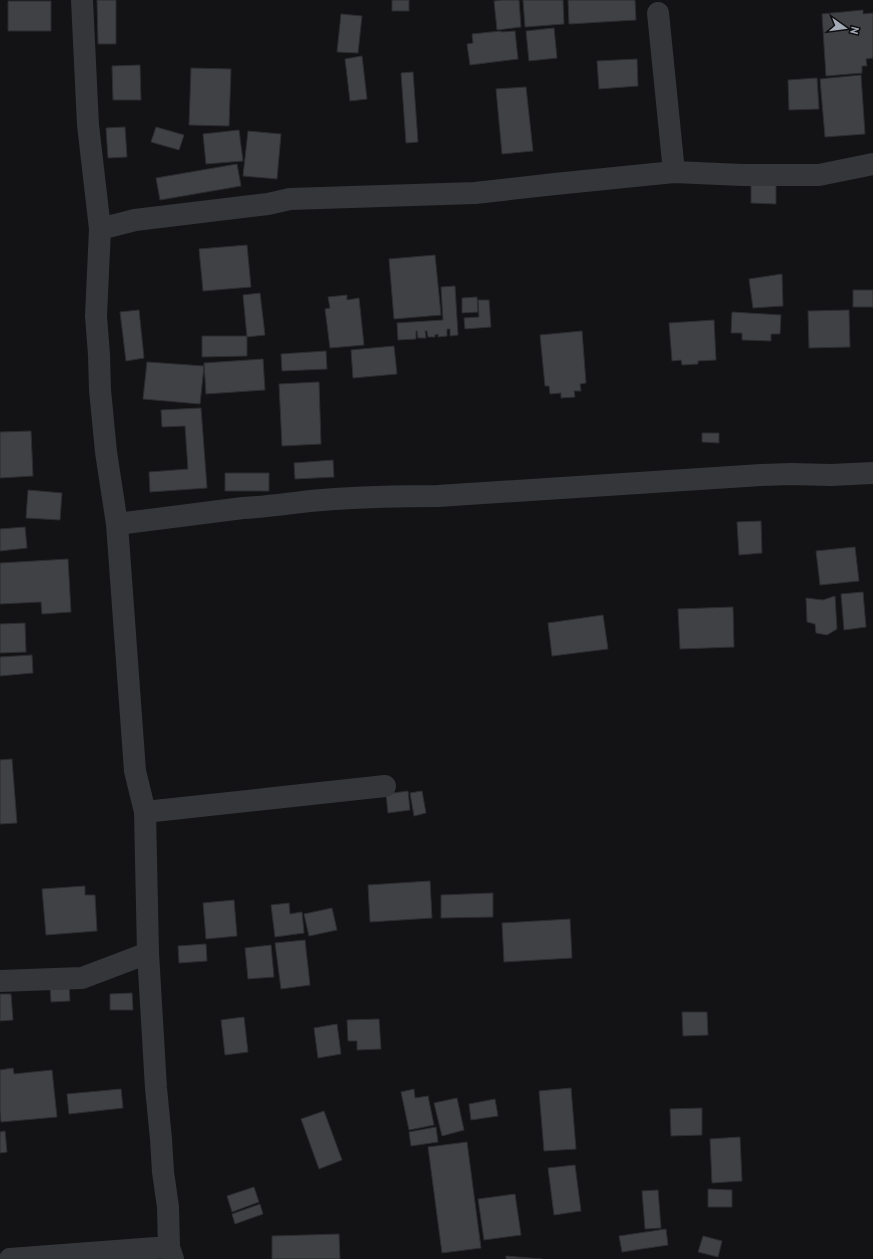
<svg xmlns="http://www.w3.org/2000/svg" width="873" height="1259" font-family="'PT Sans',sans-serif">
	<rect width="100%" height="100%" fill="#131315"/>
	<path fill="#3f4145" stroke="#2d2d31" d="M97,0H116V44H98Z
		M392,0H409V11H392Z
		M502,0H519L521,27L497,30L494,1Z
		M523,0H563L564,24L525,27Z
		M568,0H635L636,20L569,24Z
		M8,1H51V31H8Z
		M863,10V14L873,13V58L866,59L867,66H862V73L826,76L822,14Z
		M341,14L362,16L358,53L337,52Z
		M554,28L557,58L529,61L526,31Z
		M501,31V32L515,31L518,59L470,65L467,44L473,43L472,34Z
		M362,56L367,99L350,101L345,59Z
		M637,59L638,86L599,89L597,61Z
		M140,65L141,100H113L112,66Z
		M191,68L231,69L229,126L189,125Z
		M413,72L418,142L406,143L401,73Z
		M861,75L865,134L825,137L820,79Z
		M817,78L819,109L789,110L788,80Z
		M526,87L533,151L502,154L496,89Z
		M125,127L127,157L108,158L106,128Z
		M156,127L184,135L179,150L151,142Z
		M239,130L243,161L206,164L203,134Z
		M248,131L281,134L277,179L243,176Z
		M237,164L241,186L160,200L156,178Z
		M751,181H776V204L751,203Z
		M247,245L251,287L203,291L199,249Z
		M435,255L441,315L394,319L389,259Z
		M782,274L783,306L753,308L749,279Z
		M455,286L458,335L450,336V329H447V336L438,337V334L435,335V337H428L427,331H425L426,338H418L417,331H416V339L398,340L397,323L443,320L441,287Z
		M853,290H873V307H853Z
		M260,293L265,335L247,337L243,295Z
		M347,295V300L359,298L364,345L330,348L325,309L330,308L328,297Z
		M477,297L478,312L462,313V298Z
		M478,300H489L491,327L465,329L464,318L479,317Z
		M139,310L144,358L126,361L120,312Z
		M849,310L850,347L809,348L808,311Z
		M732,312L781,315L780,334H771V341L742,340V333H731Z
		M714,320L716,360L698,361V364L682,365L681,360L672,361L669,323Z
		M582,331L586,383L580,384L581,391H574L575,397L561,398V393L550,394L549,386H545L540,335Z
		M202,336H247V356L202,357Z
		M394,346L397,374L353,378L351,350Z
		M326,351L327,369L282,371L281,354Z
		M263,359L265,390L206,394L204,363Z
		M147,362L204,366L200,404L143,399Z
		M319,382L321,444L282,446L279,384Z
		M201,408L207,488L150,492L149,472L188,469L185,426L162,427L161,410Z
		M31,431L33,476L0,478V432Z
		M702,433H719V443L702,442Z
		M333,460L334,477L295,479L294,463Z
		M225,473H269V491H225Z
		M28,490L62,493L60,520L26,518Z
		M761,521L762,553L739,555L737,522Z
		M25,527L27,548L0,551V529Z
		M855,547L859,581L820,585L816,551Z
		M68,559L71,612L42,614L41,602L0,604V563Z
		M863,592L866,627L844,630L841,594Z
		M835,596L837,629L827,635L816,633L815,624L807,622L806,598L823,600Z
		M733,607L734,647L680,649L678,609Z
		M603,615L608,649L552,656L548,623Z
		M25,623L26,652L0,653V624Z
		M32,655L33,673L0,676V657Z
		M12,759L17,823L0,824V760Z
		M408,791L410,810L388,813L386,794Z
		M422,791L426,813L414,816L410,793Z
		M430,881L432,918L370,922L368,885Z
		M85,886V895H95L97,931L46,935L42,889Z
		M493,893V917L441,918V895Z
		M234,900L237,936L206,939L203,903Z
		M289,903L290,914L302,912L304,933L275,937L271,905Z
		M332,908L337,930L309,936L304,914Z
		M570,919L572,958L504,962L502,923Z
		M305,940L310,985L281,989L275,943Z
		M206,944L207,961L179,963L178,946Z
		M271,945L274,977L248,979L245,948Z
		M69,984L70,1001L51,1002L50,985Z
		M132,993L133,1010H110V994Z
		M0,994H11L13,1020L0,1021Z
		M682,1012H707L708,1035L683,1036Z
		M244,1017L248,1052L225,1055L221,1020Z
		M379,1019L381,1049L357,1050V1041H348L347,1020Z
		M337,1024L341,1054L318,1058L314,1028Z
		M13,1068L14,1074L52,1070L57,1117L1,1122L0,1110V1070Z
		M571,1088L576,1149L544,1151L539,1091Z
		M121,1089L123,1108L69,1114L67,1094Z
		M414,1089L415,1098L428,1096L434,1125L409,1130L401,1092Z
		M457,1098L464,1130L442,1136L434,1103Z
		M495,1099L498,1116L471,1120L469,1104Z
		M702,1108V1135L671,1136L670,1109Z
		M324,1111L342,1160L319,1169L301,1119Z
		M436,1127L438,1142L411,1146L409,1132Z
		M5,1131L7,1152L0,1153V1132Z
		M740,1137L742,1181L712,1183L710,1139Z
		M467,1142L481,1248L442,1253L428,1147Z
		M575,1165L581,1211L554,1215L548,1168Z
		M254,1187L259,1202L232,1212L227,1196Z
		M708,1189L732,1190V1207H708Z
		M658,1190L661,1228L645,1229L642,1191Z
		M515,1194L521,1235L484,1240L478,1199Z
		M260,1204L263,1214L235,1224L232,1214Z
		M666,1229L668,1245L622,1252L619,1236Z
		M339,1234L340,1259H272V1236Z
		M703,1236L722,1241L718,1257L698,1252Z
		M506,1256L542,1259H506Z"/>
	<g fill="none" stroke-linecap="round" stroke-linejoin="round">
		<path stroke="#34363a" stroke-width="22" d="M82,0L88,125L100,229
			M658,13L674,172
			M117,524L243,508C269,507 296,502 322,500C360,497 399,496 438,496L761,475L791,474L831,475L873,473
			M145,812C225,804 305,794 385,786
			M0,981L82,978L148,953
			M10,1259L169,1247
			M173,1259L169,1247L168,1207L163,1172L161,1139L156,1088L148,953L145,812L135,771L117,524L106,452L100,390L99,355L96,316L100,229L135,220L268,204L290,199L475,193L555,184L674,172L742,175H819L873,164"/>
	</g>
	<g transform="translate(845 28) rotate(104)" stroke="#0e0e10" stroke-width="3" paint-order="stroke">
	<path d="M0-3L7 15L0 10L-7 15Z" fill="#a4abb7"/>
	<text y="-6" font-size="11" font-weight="bold" text-anchor="middle" fill="#a4abb7">N</text>
	</g>
</svg>
